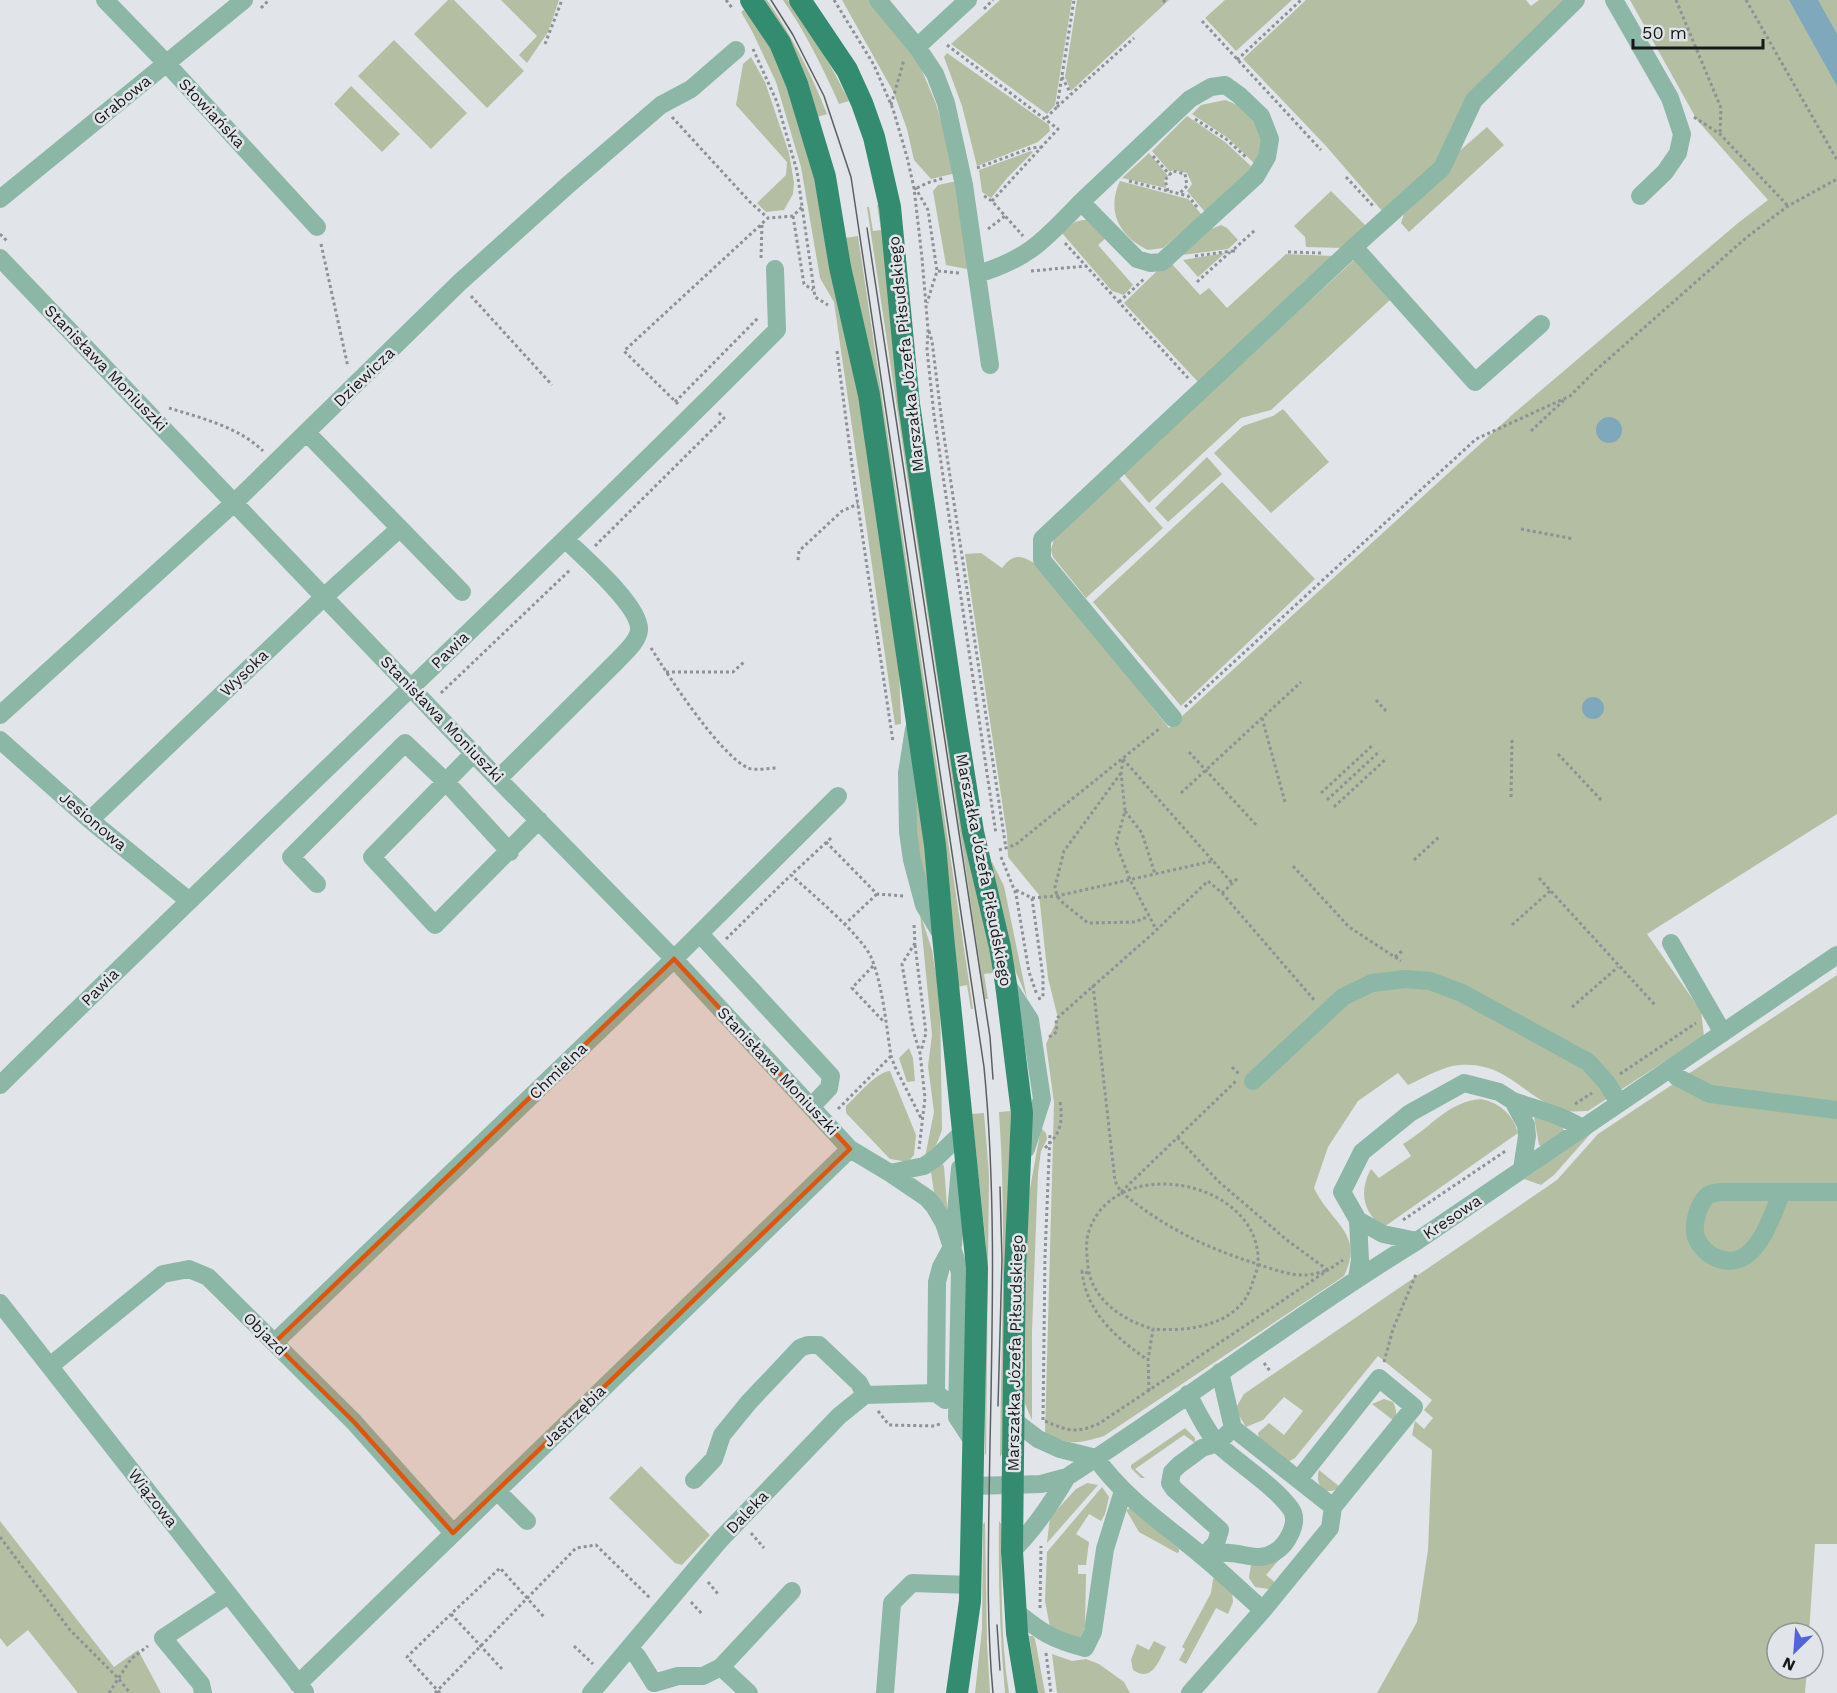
<svg xmlns="http://www.w3.org/2000/svg" width="1837" height="1693" font-family="'Work Sans',sans-serif">
	<rect width="100%" height="100%" fill="#e1e5ea"/>
	<path fill="#b4bea2" d="M448,0H454L524,71L487,108L414,34Z
		M501,0H559L548,32L527,63L519,55L537,36Z
		M764,0H767C792,36 811,73 827,114L817,117Z
		M783,0H788C812,32 831,65 849,101L839,104C823,68 806,33 783,0Z
		M842,0H870L918,61L936,104L956,173L931,179L914,160L907,129L894,93Z
		M1000,0H1072L1055,105L1047,114L951,44Z
		M1077,0H1169L1071,91L1065,77Z
		M1225,0H1292L1236,51L1205,18Z
		M1306,0H1526L1531,6L1539,0H1568L1538,26L1436,162L1383,212L1326,146L1243,59Z
		M1630,0H1837V814L1647,934L1701,1011L1704,1036L1588,1111C1577,1111 1566,1113 1556,1108C1520,1092 1504,1062 1460,1065C1443,1066 1424,1078 1408,1085L1398,1073L1358,1101L1328,1147L1314,1188C1331,1224 1365,1233 1344,1276L1104,1436C1077,1444 1071,1445 1045,1434L1054,1103L1046,1044L1058,1018L1048,978L1039,895L1008,857L1007,835L965,554L981,553L1002,568C1015,550 1025,557 1040,567L1169,728L1512,415L1738,223L1768,200L1697,120Z
		M746,8L767,39L786,82L815,180L858,392L899,663L901,724L895,725L834,302L820,278L801,167L776,82L752,31L741,12Z
		M394,40L467,113L431,149L358,76Z
		M947,53L1049,125L1050,131L1038,142L977,166L962,106L944,57Z
		M751,57L765,82L789,153L794,183L793,194L784,210L766,212L757,203L786,175L787,162L736,105L743,64Z
		M351,86L400,134L382,152L334,104Z
		M1225,100C1241,104 1260,123 1263,141C1263,148 1258,158 1256,165L1228,138L1192,114L1201,105Z
		M1187,116L1225,142L1253,168L1205,212L1187,191L1192,184L1187,173L1173,170L1170,172L1152,151Z
		M1487,127L1504,145L1409,232L1401,223L1404,214L1445,176L1448,161Z
		M1031,151L1033,152L1008,177L991,198L982,192L979,170Z
		M1149,153L1168,176L1164,180L1166,188L1122,178Z
		M957,181L972,270L946,265L933,191L938,185Z
		M1120,181L1188,199L1202,215L1163,248L1148,250C1119,236 1106,211 1120,181Z
		M1331,191L1367,227L1345,248L1306,247L1305,237L1294,226Z
		M877,205H880L988,932L993,973L984,974L988,999H985L867,207H869L873,231L881,230Z
		M1082,220H1087L1108,236L1098,245L1133,285L1124,295L1112,291L1062,233L1075,222Z
		M1221,225L1227,228L1238,240L1228,249L1182,255L1211,229Z
		M858,236L973,1009H971L967,985L957,987L845,238Z
		M1225,253L1198,277L1183,260Z
		M1286,254L1334,256L1198,382L1124,303L1158,270L1172,264L1200,295L1209,288L1227,308Z
		M1354,260L1390,300L1271,410L1241,418L1149,503L1123,473Z
		M1283,409L1329,462L1271,513L1214,453L1243,426L1273,416Z
		M1207,457L1222,474L1168,522L1155,508Z
		M1118,477L1163,528L1086,598L1053,557L1051,550L1054,539Z
		M1222,482L1315,579L1181,706L1093,602Z
		M917,775L929,893L928,897L912,812Z
		M992,862L1004,886L1027,998L1013,965L991,865Z
		M920,913L932,950L940,999L942,1130C938,1141 935,1151 925,1157L934,1112L928,1066L932,1035Z
		M1837,975V1544H1815L1809,1633H1777V1669H1807L1805,1693H1377L1417,1622L1428,1550L1432,1450L1412,1435L1415,1421L1424,1429L1433,1418L1424,1410L1432,1400L1378,1356L1295,1458L1288,1462L1259,1440L1258,1433L1269,1423L1284,1435L1303,1411L1284,1397L1263,1420L1246,1427L1238,1414L1237,1406L1244,1394L1557,1180L1598,1134Z
		M909,1048L913,1058L915,1081L907,1082L899,1058Z
		M890,1071L916,1135L914,1155L908,1162L890,1159L846,1113V1106C856,1097 877,1071 890,1071Z
		M1481,1099C1500,1103 1513,1114 1518,1133L1384,1227C1362,1213 1359,1190 1371,1169L1379,1178L1411,1156L1403,1144C1432,1127 1447,1102 1481,1099Z
		M1011,1111L1002,1454L1000,1457C1001,1342 1007,1226 999,1112Z
		M984,1113L989,1174L986,1455L985,1454L986,1245L972,1114Z
		M1534,1117L1562,1126L1564,1131L1542,1146L1539,1145Z
		M1041,1128L1046,1133L1047,1139L1041,1151L1038,1173L1032,1332V1420L1025,1404L1027,1205Z
		M1592,1132L1554,1175L1541,1185L1524,1179Z
		M942,1164L944,1166L948,1219L935,1199L931,1172Z
		M1384,1399L1393,1402C1396,1409 1398,1414 1394,1421L1372,1404Z
		M1185,1428L1195,1438V1443L1184,1435L1135,1469L1145,1478H1141L1131,1468V1465Z
		M641,1466L710,1535L682,1565L675,1563L609,1498Z
		M1319,1470L1340,1487C1326,1498 1314,1485 1319,1470Z
		M1087,1483L1098,1485L1047,1543L1050,1517L1076,1489Z
		M1102,1487L1109,1497L1105,1514L1101,1521L1089,1514L1076,1534L1089,1542L1086,1565H1078V1574H1086L1085,1627L1080,1638L1050,1627L1045,1601L1047,1552Z
		M1130,1508L1179,1549V1552L1177,1553L1139,1532L1126,1510Z
		M0,1521L114,1667L138,1650L161,1693H78L28,1630L7,1647L0,1638Z
		M999,1521L1001,1524C1002,1580 1000,1637 1009,1693H1005C1000,1636 998,1579 999,1521Z
		M985,1522L987,1644L990,1693H975L982,1629L983,1524Z
		M1291,1546L1266,1575L1277,1584L1268,1589L1255,1587L1249,1578L1251,1564Z
		M1215,1578L1232,1593L1233,1602L1228,1614L1216,1608L1186,1664L1179,1660L1185,1649L1182,1647L1211,1593L1213,1579Z
		M1029,1636H1033L1035,1639L1045,1693H1038Z
		M1154,1641L1166,1647C1159,1661 1152,1683 1133,1670L1131,1660L1137,1644L1149,1650Z
		M1052,1654L1072,1661L1086,1659L1099,1664L1124,1682L1130,1693H1057Z"/>
	<path fill="#80a8bc" d="M1789,0H1818L1837,34V86Z
		M1596 430a13 13 0 1 1 26 0a13 13 0 1 1-26 0Z
		M1582 708a11 11 0 1 1 22 0a11 11 0 1 1-22 0Z"/>
	<g fill="none" stroke-linecap="round" stroke-linejoin="round">
		<path stroke="#8e9195" stroke-width="3" stroke-dasharray="3 3" stroke-linecap="butt" d="M726,0L733,9
			M834,0L874,65L893,109L907,157L914,188L922,258L928,330L927,350L934,415L996,834
			M1163,0L1166,3
			M1676,0L1721,108L1720,134
			M1746,0L1837,160
			M261,8L269,0
			M984,9L993,0
			M1202,21L1321,150
			M545,44L562,0
			M947,45L1058,129L992,201
			M753,49L777,102L797,171L815,297L828,305
			M1237,60L1301,0
			M1062,77L1071,94
			M891,105L904,60
			M1057,107L1134,38
			M672,117L750,202L768,218
			M1694,117L1720,134L1788,206
			M1046,118L1057,107L1074,0
			M1195,119L1226,139L1247,158
			M1153,156L1170,175
			M977,168L1031,148L1041,147
			M1346,177L1374,207
			M1129,181L1188,196L1197,207
			M914,188L916,189L928,210L937,271L927,303
			M917,188L927,183L944,178
			M1168,191L1165,180L1173,171L1185,174L1187,186L1179,194
			M984,196L992,201L1023,236
			M793,216L804,284L813,290
			M988,229L1005,216
			M0,234L8,242
			M1065,243L1188,378
			M321,244L348,367
			M1235,251H1232L1255,230
			M1288,252L1321,253
			M1195,256L1232,251
			M761,258L762,224
			M938,271L959,273
			M1031,271L1086,266
			M1197,282L1230,252
			M471,296L552,385
			M1119,302L1144,279
			M929,331L932,341L942,423L1006,849
			M837,351L853,472L893,742
			M675,402L758,318
			M678,404L624,351L768,218L793,216L802,207
			M169,408C201,418 239,427 263,451
			M1531,431L1564,400
			M1521,529L1574,539
			M595,546L724,418L718,412
			M798,560L799,551L842,511L858,504
			M651,648C669,677 719,754 748,768C755,771 768,768 776,768
			M666,672H733L744,662
			M441,693L571,569
			M1376,700L1386,711
			M1185,707L1476,439L1570,396L1596,370L1747,237L1788,206L1837,179
			M1262,718L1285,802
			M1189,752L1258,827
			M1558,754L1603,802
			M1123,759L1213,861
			M1123,760L1121,773L1125,811L1116,843L1130,880L1156,929
			M1121,773L1064,851L1055,887L1057,896L1063,903L1088,923L1135,922L1149,916
			M1181,793L1301,682
			M1321,793L1374,744
			M1511,797L1512,740
			M1327,800L1380,751
			M1334,807L1387,758
			M1125,811L1142,833L1155,874
			M831,838L791,875C811,893 861,935 871,957C883,986 886,1025 891,1056L895,1067L921,1118
			M826,842L877,894L904,896
			M999,850L1015,845L1159,729
			M1001,857L1016,894L1029,972L1037,995
			M1414,860L1439,837
			M1293,866L1349,927L1401,961
			M1539,878L1655,1005
			M1016,890L1032,898L1043,977V997L1038,999
			M1222,893L1315,1001
			M1032,898L1057,896L1213,861L1232,883
			M844,925L877,894
			M914,925L915,943L902,964L913,1030L920,1053L925,1098L919,1149
			M1512,925L1550,891
			M726,939L791,875
			M915,945L926,1033L921,1051
			M1395,957L1402,951
			M873,966L852,988L884,1022
			M1093,985L1115,1181L1121,1192L1236,1081
			M1572,1007L1618,967
			M1049,1037L1057,1032L1056,1019L1150,936L1208,881L1222,893L1239,877
			M1232,1067L1239,1074
			M1620,1074L1696,1023
			M1575,1104L1592,1093
			M838,1109L891,1056
			M1045,1148C1061,1133 1063,1122 1060,1101
			M1121,1192C1167,1229 1204,1247 1260,1265C1273,1269 1291,1276 1305,1275C1312,1275 1321,1272 1328,1270L1288,1241L1218,1181L1177,1137
			M1403,1220L1507,1150
			M1088,1273L1082,1271C1086,1312 1116,1338 1148,1360
			M1384,1362L1393,1329L1417,1272
			M1264,1363L1270,1371
			M1149,1391L1148,1360L1153,1329C1124,1321 1092,1300 1088,1267C1087,1257 1085,1241 1089,1231C1116,1151 1261,1181 1258,1262C1258,1269 1254,1277 1252,1284C1240,1325 1190,1332 1153,1329
			M878,1411L889,1425L935,1426L942,1423
			M1043,1420L1045,1256L1050,1133
			M1045,1421C1068,1431 1076,1434 1100,1423L1343,1260
			M751,1533L764,1548
			M0,1537L70,1630L118,1678L130,1693
			M708,1582L718,1594
			M691,1602L703,1615
			M1040,1608L1041,1546
			M574,1646L593,1664
			M1046,1653L1051,1693
			M502,1669L451,1614L500,1568L545,1618
			M109,1693L131,1659L148,1646
			M435,1693L576,1548L596,1545L650,1598
			M440,1693L407,1657L451,1614"/>
		<path stroke="#8cb6a5" stroke-width="18" d="M105,0L167,64L317,227
			M878,0L917,47L935,74L946,103L964,185L990,365
			M1614,0L1670,98L1682,134L1678,153L1665,172L1640,196
			M917,47L968,0
			M0,199L244,0
			M1354,247L1475,382L1541,324
			M0,258L498,779L674,959L850,1149L890,1173L927,1198L934,1206L944,1223L960,1272L957,1417L974,1443
			M978,274C1030,258 1045,239 1081,202L1137,259L1150,263L1162,262L1256,176L1267,157L1270,139L1261,116L1239,95L1225,85L1211,87L1190,99L1081,202
			M307,433L462,592
			M0,715L235,502L459,283L568,185L661,105L691,89L736,50
			M1173,718L1042,560V539L1354,247L1442,168L1474,100L1576,0
			M914,729L907,773L908,832L912,860L924,905L941,934
			M0,740L90,820L188,900
			M474,753L372,857L435,925L539,820
			M498,779L617,661C625,652 638,642 639,630C641,606 582,556 565,539
			M90,820L325,596L399,529
			M317,884L291,857L405,743L446,782L510,852
			M700,934L831,1076L829,1088L811,1107
			M1671,943L1723,1033
			M1008,986L1030,1020L1042,1099L1026,1149
			M1671,1068L1677,1077L1710,1094L1837,1110
			M1253,1081L1343,997L1372,983L1405,979L1430,981L1462,993L1588,1062L1607,1083L1619,1103
			M0,1085C257,832 522,586 777,330L775,269
			M1513,1101C1536,1109 1562,1115 1582,1128
			M890,1173L924,1166L936,1158L964,1131
			M1782,1192C1773,1212 1766,1238 1749,1253C1732,1269 1704,1258 1696,1237C1692,1225 1699,1200 1710,1194C1713,1193 1716,1193 1719,1192H1837
			M1417,1241L1383,1234L1358,1220L1342,1192L1362,1152L1410,1113L1464,1083L1499,1092L1513,1101L1526,1125L1527,1136L1522,1169
			M1357,1278L1360,1260L1358,1220
			M0,1303L305,1692
			M274,1343L674,959L838,796
			M50,1366L163,1274L189,1269L208,1277L354,1422L453,1533
			M1220,1372L1233,1428L1333,1507
			M1188,1394C1197,1411 1206,1431 1219,1445C1239,1464 1276,1487 1291,1509C1300,1522 1287,1545 1275,1552C1260,1562 1246,1554 1230,1553C1222,1552 1212,1555 1203,1557
			M945,1400L936,1393L937,1282L941,1267L953,1245L960,1168
			M1013,1420L1038,1439L1060,1449L1096,1458C1124,1498 1164,1524 1201,1555C1222,1572 1242,1592 1263,1610
			M694,1480L714,1459L722,1435L749,1402L800,1348L808,1345H819L859,1383L865,1395
			M973,1486L1041,1484L1067,1477C1185,1401 1297,1315 1417,1241L1837,955
			M497,1491L527,1521
			M1012,1551C1034,1530 1051,1504 1067,1477
			M1203,1557L1216,1543L1220,1530L1174,1489L1170,1483L1172,1472L1179,1465L1202,1448L1218,1443L1233,1428
			M1015,1611C1043,1633 1051,1639 1085,1648L1093,1632L1105,1549L1123,1491
			M629,1649L637,1656L654,1683L678,1676H703L721,1667L792,1591
			M721,1667L749,1693
			M298,1684L850,1149
			M203,1693L201,1684L163,1638L228,1595
			M591,1693L720,1540L839,1416L865,1395L936,1393
			M885,1693L892,1603L912,1583L971,1585
			M1190,1693L1263,1610L1330,1528L1333,1507L1414,1407L1379,1378L1299,1479"/>
		<path stroke="#348c70" stroke-width="22" d="M751,0L780,43L797,84L825,177L840,267L869,395L935,845L943,936L977,1268L970,1601L957,1693
			M800,0L847,70L862,103L874,137L890,207L909,404L955,718L973,832L1000,947L1006,984L1022,1113L1015,1273L1012,1551L1017,1633L1027,1693"/>
		<path stroke="#5d6062" stroke-width="1.5" d="M771,0L793,35L824,96L851,177L984,1067C998,1211 991,1358 989,1503C988,1566 987,1629 993,1693
			M867,228L990,1037L993,1079
			M998,1406L1002,1260L1000,1187
			M997,1625L1000,1670"/>
	</g>
	<path fill="#de560d" fill-opacity="0.2" stroke="#de560d" stroke-width="4.5" stroke-linejoin="round" d="M674,959L850,1149L453,1533L354,1422L274,1343Z"/>
	<g text-anchor="middle" dominant-baseline="central" stroke-width="5" stroke-linejoin="round" paint-order="stroke">
		<g font-size="16" fill="#161819" stroke="#e1e5ea">
			<text transform="translate(122 100) rotate(-39)">Grabowa</text>
			<text transform="translate(212 113) rotate(47)">Słowiańska</text>
			<text transform="translate(906 354) rotate(-96)">Marszałka Józefa Piłsudskiego</text>
			<text transform="translate(106 368) rotate(46)">Stanisława Moniuszki</text>
			<text transform="translate(364 377) rotate(-44)">Dziewicza</text>
			<text transform="translate(450 650) rotate(-44)">Pawia</text>
			<text transform="translate(244 673) rotate(-44)">Wysoka</text>
			<text transform="translate(442 719) rotate(46)">Stanisława Moniuszki</text>
			<text transform="translate(93 821) rotate(40)">Jesionowa</text>
			<text transform="translate(984 870) rotate(79)">Marszałka Józefa Piłsudskiego</text>
			<text transform="translate(100 987) rotate(-45)">Pawia</text>
			<text transform="translate(558 1071) rotate(-44)">Chmielna</text>
			<text transform="translate(778 1071) rotate(47)">Stanisława Moniuszki</text>
			<text transform="translate(1452 1217) rotate(-34)">Kresowa</text>
			<text transform="translate(265 1334) rotate(45)">Objazd</text>
			<text transform="translate(1015 1353) rotate(-89)">Marszałka Józefa Piłsudskiego</text>
			<text transform="translate(574 1416) rotate(-44)">Jastrzębia</text>
			<text transform="translate(153 1498) rotate(52)">Wiązowa</text>
			<text transform="translate(747 1512) rotate(-46)">Daleka</text>
		</g>
	</g>
	<g transform="translate(1795 1651) rotate(205)"><circle r="28" fill="#e1e5ea" stroke="#909396" stroke-width="1.5"/>
	<path d="M0-4.5L10 22L0 15L-10 22Z" fill="#5364da"/>
	<text y="-9" font-size="16" font-weight="bold" text-anchor="middle" fill="#161819">N</text>
	</g>
	<path d="M1633 39v9h130v-9" fill="none" stroke="#161819" stroke-width="3"/>
	<text x="1642" y="39" font-size="18" fill="#161819" stroke="#e1e5ea" stroke-width="4.5" paint-order="stroke">50 m</text>
</svg>
